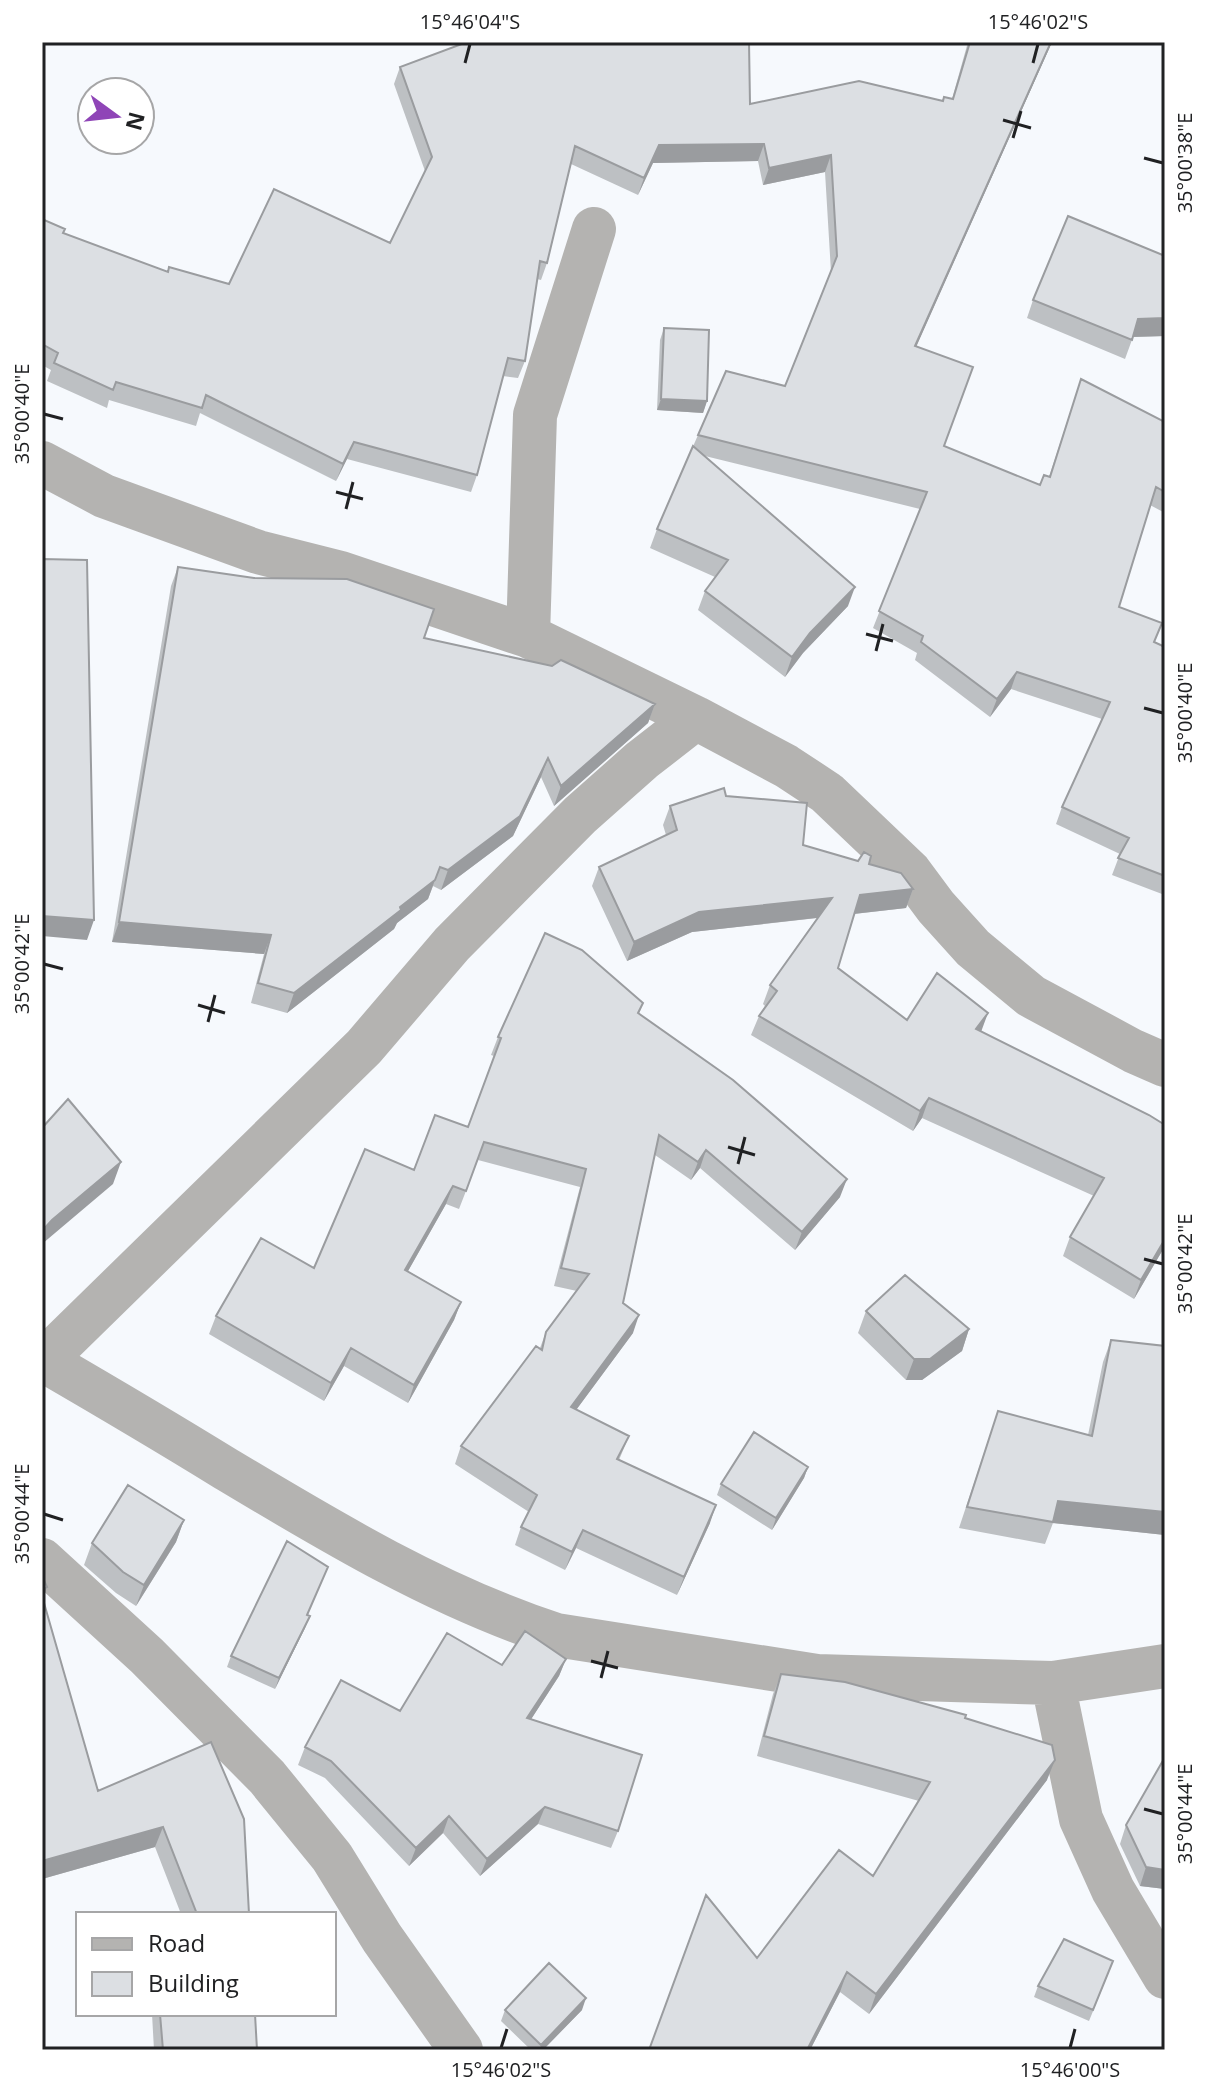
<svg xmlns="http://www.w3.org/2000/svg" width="1207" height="2092" font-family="'Open Sans',sans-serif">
	<rect width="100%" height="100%" fill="#f6f9fd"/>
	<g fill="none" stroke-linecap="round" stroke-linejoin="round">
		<path stroke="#b4b3b1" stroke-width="44" d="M42,463L104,496L258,552L341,573L528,636L696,718L786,766L827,793L910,872L936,907L973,948L1031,996L1133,1051L1165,1065
			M528,636L535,415L594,229
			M43,1360C105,1396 166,1432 226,1469C331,1532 439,1597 556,1635L817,1676L1053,1683L1165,1666
			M42,1362L364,1047L452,944L580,815L642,760L696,718
			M42,1560L147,1656L267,1777L332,1857L382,1938L461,2050
			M1053,1683L1081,1819L1113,1890L1165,1977"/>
	</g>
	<path fill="#bdc0c3" d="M968,42H1052L916,346L944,446L1040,485L1049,477L1081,379L1165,422V513L1150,505L1119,607L1155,642L1165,647V888L1162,894L1112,875L1120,854L1056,824L1062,807L1102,719L1011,689L990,717L915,660L917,653L873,628L920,509L705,456L848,606L803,653L785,677L698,610L705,591L715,577L650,548L657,529L698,435L785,386L831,272L825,172L763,185L758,161L653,163L638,195L571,164L547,263L541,280L537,279L525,361L518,378L503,376L477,475L471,492L347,459L336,481L200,413L196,426L109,400L107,408L47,381L51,370L42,365V219L63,234L167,272L229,284L390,243L425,171L394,84L400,67L750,104L943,101L952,99Z
		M1165,256V336L1133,337L1125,359L1027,318L1033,300Z
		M664,328L707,401L703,413L657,410L660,340Z
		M178,567L254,578L424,638L655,704L648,723L554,806L541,777L513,836L441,890L433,886L428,899L397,923L394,929L287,1013L251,1003L264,954L112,942L171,586Z
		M726,796L803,845L869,864L913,889L906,908L854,914L838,968L907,1020L981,1032L1165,1125V1246L1134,1299L1063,1256L1070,1237L1094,1196L922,1118L913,1131L751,1035L759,1016L765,1006L763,1004L770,985L817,918L692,932L627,961L592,886L599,867L666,835L663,825L670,806Z
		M643,1003L639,1014L840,1197L795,1250L700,1168L691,1180L655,1155L623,1303L633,1333L576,1410L629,1436L619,1460L710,1523L677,1595L576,1548L565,1570L515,1545L521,1527L529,1512L455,1464L461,1446L540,1348L546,1332L577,1291L554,1286L580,1187L478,1160L459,1209L446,1204L408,1271L461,1302L454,1320L408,1403L344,1366L324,1401L209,1334L216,1316L314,1268L414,1170L468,1127L494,1056L491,1055L498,1037Z
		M866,1311L969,1329L962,1351L922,1380H906L858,1333Z
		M1111,1340L1165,1346V1535L1053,1523L1045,1544L959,1528L998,1411L1088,1435L1103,1362Z
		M808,1467L804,1478L772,1530L717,1495L721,1484Z
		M184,1520L176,1542L136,1606L116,1593L84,1565L92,1543Z
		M328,1567L307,1616L305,1628L275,1689L227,1667L231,1656Z
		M42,1576L47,1587L43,1599L98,1791L211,1742L249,1914H181L155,1847L42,1879Z
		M566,1659L559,1676L531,1719L618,1831L611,1848L538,1824L480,1876L443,1833L409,1866L325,1778L298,1765L305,1747L400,1711L502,1665Z
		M781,1674L965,1718L1047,1780L869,2014L840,1992L810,2050H649L757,1958L873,1876L919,1801L757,1756L773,1694Z
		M1165,1757V1889L1140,1886L1120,1844L1126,1825Z
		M1109,1972L1089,2021L1034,1997L1038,1986Z
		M505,2010H582L543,2050H531L501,2021Z
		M152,2014H255L257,2050H154Z"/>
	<path fill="#9a9c9f" d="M1051,42H1052L909,363L915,346Z
		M764,144L758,161L653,163L638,195L644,178L659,145Z
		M831,155L825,172L763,185L769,168Z
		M1165,318V336L1131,337L1138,319Z
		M661,399L707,401L703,413L657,410Z
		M354,442L347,459L336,481L343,464Z
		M855,587L848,606L803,653L785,677L792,657L810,633Z
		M1017,672L1011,689L990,717L997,699Z
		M655,704L648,723L554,806L561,786Z
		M548,758L541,777L513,836L441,890L448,870Z
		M435,880L428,899L397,923L394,929L287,1013L294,993L400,907Z
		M913,889L906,908L853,914L860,895Z
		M832,898L825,917L692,932L627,961L634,942L699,912Z
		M42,916L94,920L87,940L42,936Z
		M119,922L271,935L264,954L112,942Z
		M988,1013L981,1032L976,1029Z
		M929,1098L922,1118L913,1131L920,1111Z
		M706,1150L700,1168L691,1180L698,1162Z
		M121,1162L113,1184L42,1244V1231L52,1220Z
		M847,1179L840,1197L795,1250L802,1232Z
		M453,1186L446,1204L399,1287L405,1270Z
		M1165,1239V1246L1134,1299L1141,1280Z
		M461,1302L454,1320L408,1403L414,1385Z
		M639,1315L633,1333L565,1425L571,1407Z
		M969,1329L962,1351L922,1380H906L914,1359Z
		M351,1348L344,1366L324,1401L331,1383Z
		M808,1467L804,1478L772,1530L776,1518Z
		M1058,1501L1165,1512V1535L1053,1523Z
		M716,1505L710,1523L677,1595L684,1577Z
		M184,1520L176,1542L136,1606L144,1585Z
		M583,1530L576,1548L565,1570L572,1552Z
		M47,1587L42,1601V1589Z
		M310,1616L305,1628L275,1689L279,1678Z
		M566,1659L559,1676L521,1735L527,1718Z
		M1055,1760L1047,1780L869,2014L876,1994Z
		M545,1807L538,1824L480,1876L487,1859Z
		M449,1816L443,1833L409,1866L416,1848Z
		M163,1827L155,1847L42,1879V1861Z
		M1146,1867L1165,1870V1889L1140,1886Z
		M847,1972L840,1992L810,2050H807Z
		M586,1998L582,2010L543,2050H540L541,2045Z"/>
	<path fill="#dcdfe3" stroke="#9a9c9f" stroke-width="2" d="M467,42H749L750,104L859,81L943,101L944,97L953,99L970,42H1051L915,346L973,367L944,446L1040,485L1044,475L1050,477L1081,379L1165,422V492L1156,487L1119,607L1162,623L1154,642L1165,647V876L1118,858L1129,838L1062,807L1110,702L1017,672L997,699L921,642L923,636L879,611L927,492L698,435L726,371L785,386L837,256L831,155L769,168L764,144L659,145L644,178L575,146L547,263L540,261L525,361L508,358L477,475L354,442L343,464L206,395L202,408L116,382L113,390L54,363L58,353L42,344V219L65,229L63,233L168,272L169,267L229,284L274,189L390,243L432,157L400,67Z
		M1068,216L1165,256V318L1138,319L1132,340L1033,300Z
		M664,328L709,330L707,401L661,399Z
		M693,446L855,587L810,633L792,657L705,591L728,560L657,529Z
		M42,559L87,560L94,920L42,916Z
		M178,567L254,578L347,579L434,609L424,638L552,666L561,660L655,704L561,786L548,758L520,816L448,870L440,867L435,880L400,907L401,910L294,993L258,983L271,935L119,922Z
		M724,788L726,796L807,803L803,845L858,861L864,852L871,856L869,864L901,873L913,889L860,895L838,968L907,1020L937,973L988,1013L976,1029L1149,1115L1165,1125V1239L1141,1280L1070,1237L1104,1178L929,1098L920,1111L759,1016L777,991L770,985L832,898L699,912L634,942L599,867L677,830L670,806Z
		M545,933L582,950L643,1003L638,1013L733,1080L847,1179L802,1232L706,1150L698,1162L659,1135L623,1303L639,1315L571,1407L629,1436L617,1459L716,1505L684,1577L583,1530L572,1552L521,1527L537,1495L461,1446L536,1346L542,1350L546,1332L589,1274L561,1268L586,1169L484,1142L466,1191L453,1186L405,1270L461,1302L414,1385L351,1348L331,1383L216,1316L261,1238L314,1268L365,1149L414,1170L435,1115L468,1127L501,1038L498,1037Z
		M68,1099L121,1162L52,1220L42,1231V1128Z
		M905,1275L969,1329L930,1359H914L866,1311Z
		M1111,1340L1165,1346V1512L1058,1501L1053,1522L967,1507L998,1411L1092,1436Z
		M754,1432L808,1467L776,1518L721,1484Z
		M128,1485L184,1520L144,1585L123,1572L92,1543Z
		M287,1541L328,1567L307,1615L310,1616L279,1678L231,1656Z
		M42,1576L47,1587L42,1589Z
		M42,1596L98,1791L211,1742L244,1819L249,1914H197L163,1827L42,1861Z
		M525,1631L566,1659L527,1718L642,1755L618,1831L545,1807L487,1859L449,1816L416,1848L331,1761L305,1747L341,1680L400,1711L447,1633L502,1665Z
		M781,1674L845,1682L966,1715L965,1718L1052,1745L1055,1760L876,1994L847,1972L807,2050H649L706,1895L757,1958L839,1850L873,1876L930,1782L764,1736Z
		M1165,1757V1870L1146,1867L1126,1825Z
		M1064,1939L1113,1961L1093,2010L1038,1986Z
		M549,1963L586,1998L541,2045L505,2010Z
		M160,2014H255L257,2050H163Z"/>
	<path fill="none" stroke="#202123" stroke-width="3" d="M465,63L470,44M1033,63L1038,44M1003,120L1031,128M1013,138L1021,111M1144,158L1163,163M44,414L63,419M336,492L363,499M346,509L353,482M866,634L893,641M876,651L883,624M1144,708L1163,713M44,964L63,969M198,1005L225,1013M208,1022L215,995M728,1147L755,1155M738,1164L745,1137M1144,1259L1163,1264M44,1514L63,1520M591,1661L618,1668M601,1678L608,1651M1144,1809L1163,1814M501,2048L507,2029M1070,2048L1075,2029"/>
	<rect width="1207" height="2092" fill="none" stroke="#ffffff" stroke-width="88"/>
	<rect x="76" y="1912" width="260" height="104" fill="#ffffff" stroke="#a6a6a7" stroke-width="2"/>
	<rect x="92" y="1938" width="40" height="12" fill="#b4b3b1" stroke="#a6a6a7" stroke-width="2"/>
	<text x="148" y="1952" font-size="24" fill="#202123">Road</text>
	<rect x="92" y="1972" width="40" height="24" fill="#dcdfe3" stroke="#a6a6a7" stroke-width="2"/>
	<text x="148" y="1992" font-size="24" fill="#202123">Building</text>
	<g transform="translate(116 116) rotate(105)"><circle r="38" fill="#ffffff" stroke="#a6a6a7" stroke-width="2"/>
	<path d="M0-6L14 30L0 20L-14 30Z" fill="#8f45b7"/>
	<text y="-12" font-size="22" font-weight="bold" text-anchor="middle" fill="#202123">N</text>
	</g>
	<rect x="44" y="44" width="1119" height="2004" fill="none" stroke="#202123" stroke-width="3"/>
	<g font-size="20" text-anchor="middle" fill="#202123">
		<text x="470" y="29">15°46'04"S</text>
		<text x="1038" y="29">15°46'02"S</text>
		<text transform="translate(1185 163) rotate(-90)" y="7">35°00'38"E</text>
		<text transform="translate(22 414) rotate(-90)" y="7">35°00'40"E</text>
		<text transform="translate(1185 713) rotate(-90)" y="7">35°00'40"E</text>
		<text transform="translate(22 964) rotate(-90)" y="7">35°00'42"E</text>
		<text transform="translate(1185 1264) rotate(-90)" y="7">35°00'42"E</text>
		<text transform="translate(22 1514) rotate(-90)" y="7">35°00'44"E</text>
		<text transform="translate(1185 1814) rotate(-90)" y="7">35°00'44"E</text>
		<text x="501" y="2077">15°46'02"S</text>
		<text x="1070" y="2077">15°46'00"S</text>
	</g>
</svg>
